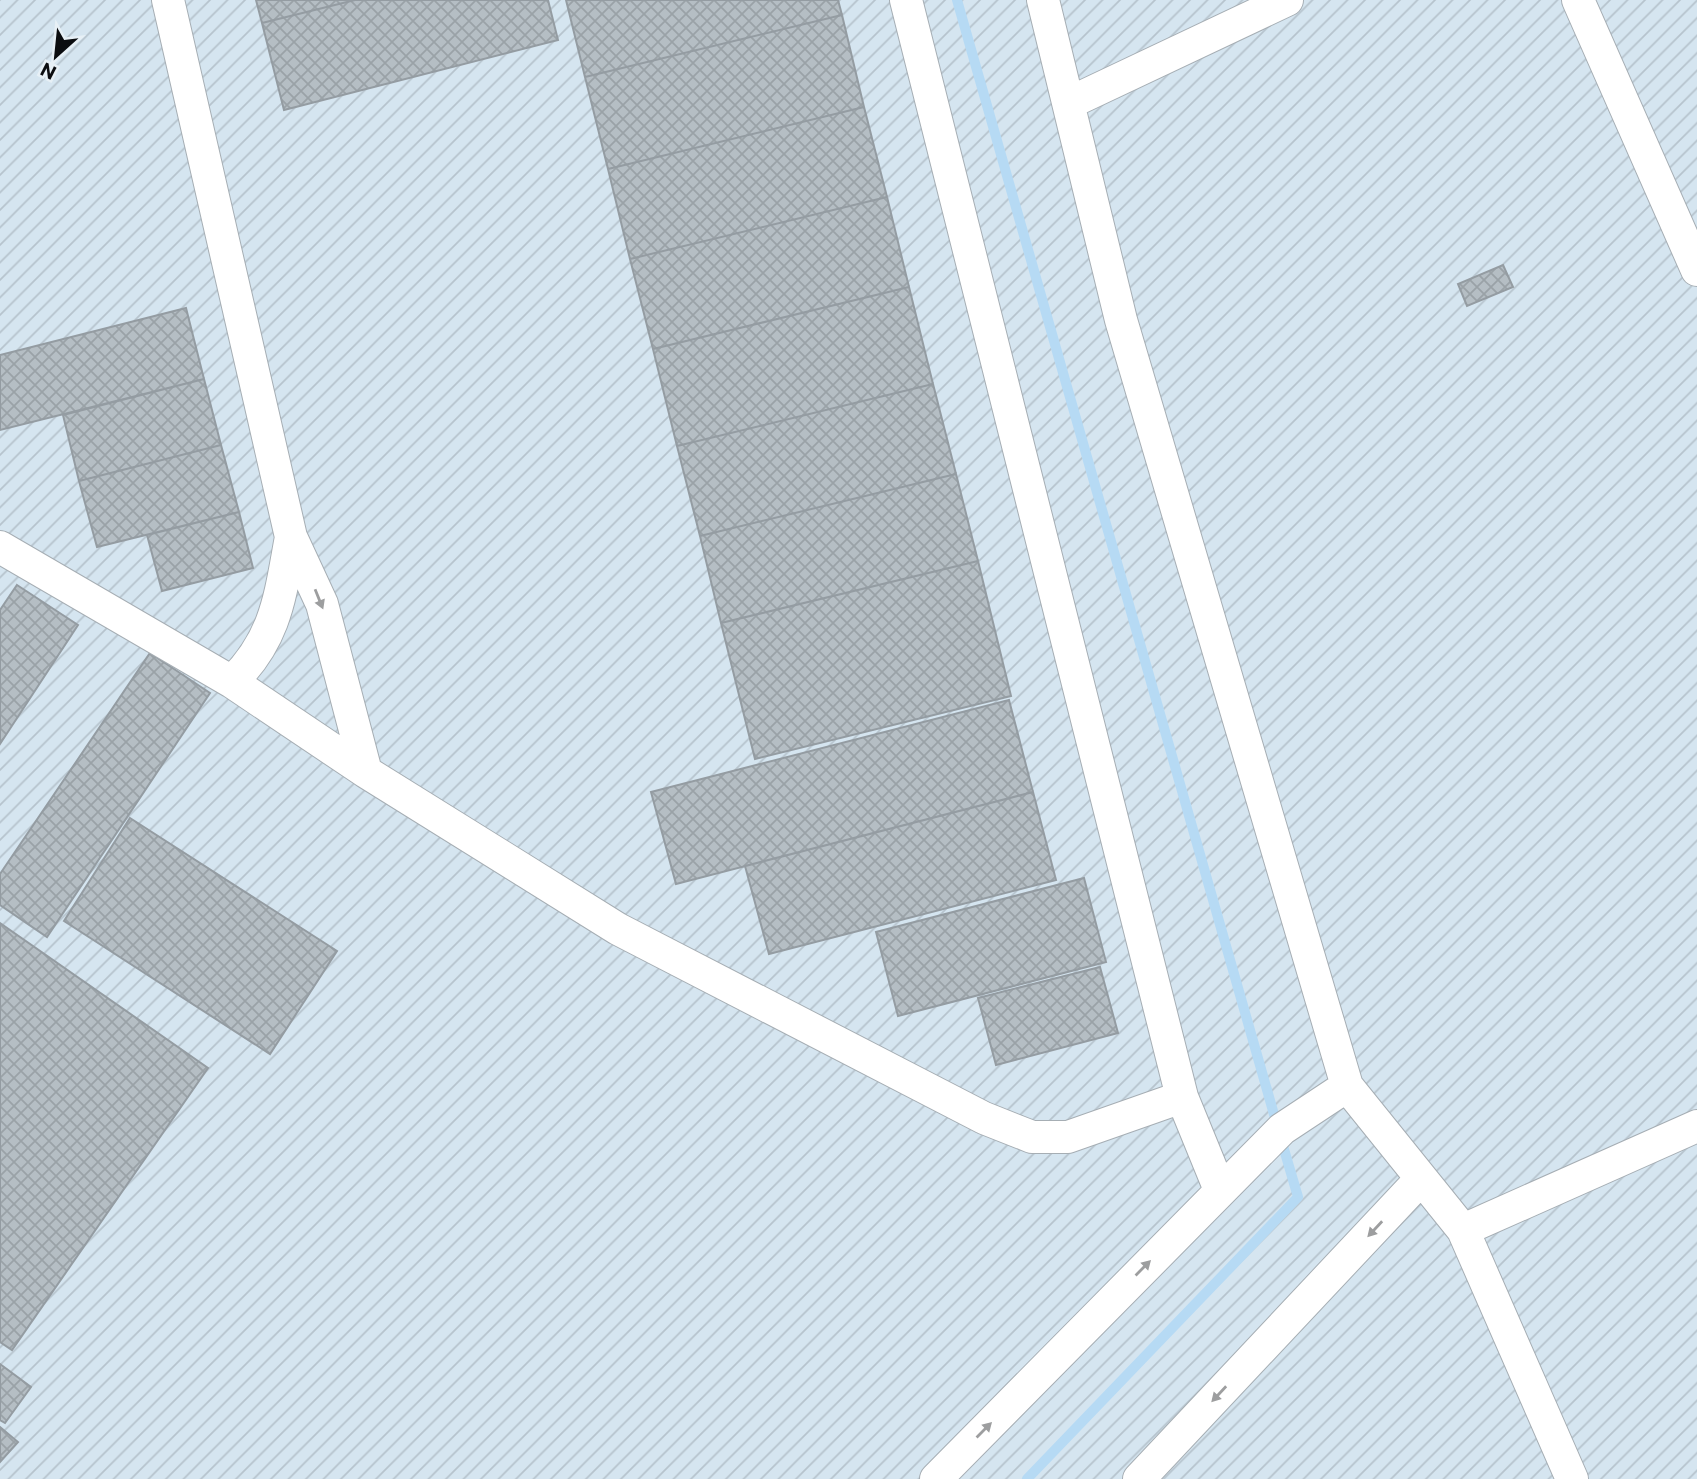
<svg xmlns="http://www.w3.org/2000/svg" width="1697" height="1479" font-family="Commissioner,sans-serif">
	<defs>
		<pattern id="industrial-furrows" width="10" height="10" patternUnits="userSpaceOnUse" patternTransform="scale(1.75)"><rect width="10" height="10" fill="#d5e5f0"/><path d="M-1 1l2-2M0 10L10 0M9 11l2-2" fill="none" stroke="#b6c3cd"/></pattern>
		<pattern id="building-cross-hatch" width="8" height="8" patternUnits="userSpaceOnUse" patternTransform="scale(1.75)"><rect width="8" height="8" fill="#b5bec4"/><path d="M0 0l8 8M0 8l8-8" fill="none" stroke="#9aa2a7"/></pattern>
	</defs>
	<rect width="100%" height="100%" fill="#e7f0f6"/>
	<path fill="url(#industrial-furrows)" d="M0,0H1697V1479H0Z"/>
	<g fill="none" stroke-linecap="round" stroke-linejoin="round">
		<path stroke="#b6daf4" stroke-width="10" d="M957,0L1277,1125
			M1027,1479L1298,1197L1281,1139"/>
	</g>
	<path fill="url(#building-cross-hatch)" stroke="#949ca2" stroke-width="2" d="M256,0H355L262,23Z
		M355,0H548L558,40L284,110L262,23Z
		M566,0H838L842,15L585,77Z
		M842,15L864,107L608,169L585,77Z
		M864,107L887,197L630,259L608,169Z
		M887,197L909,287L653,349L630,259Z
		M1503,265L1513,287L1467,306L1458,284Z
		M909,287L933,384L677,446L653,349Z
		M186,308L204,379L0,430V355Z
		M204,379L221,445L79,481L63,415Z
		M933,384L956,474L700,536L677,446Z
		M221,445L239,512L97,547L79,481Z
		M956,474L978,561L721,623L700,536Z
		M239,512L253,568L162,591L147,535Z
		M978,561L1011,696L755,759L721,623Z
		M17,585L78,625L0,744V610Z
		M150,653L210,693L47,937L0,905V874Z
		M1009,700L1033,792L676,884L651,792Z
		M1033,792L1056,880L769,954L745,866Z
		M130,818L337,951L270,1054L64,921Z
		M1084,878L1106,962L898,1016L876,932Z
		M0,923L208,1068L12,1350L0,1342Z
		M1100,967L1118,1033L996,1065L978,998Z
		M0,1364L31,1387L5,1423L0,1420Z
		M0,1427L18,1442L0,1462Z"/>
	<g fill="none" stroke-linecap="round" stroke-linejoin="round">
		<defs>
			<path id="minor" d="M168,0L291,537L322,604L366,772
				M906,0L1182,1097L1220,1190
				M1043,0L1121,320L1347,1086L1463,1230L1572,1479
				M1578,0L1697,270
				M1069,103L1287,0
				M0,547L232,682L366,772L618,929L984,1118L1032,1137H1068L1182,1097
				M232,682C277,637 280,596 291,537
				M1463,1230L1697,1126
				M936,1479L1282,1129L1347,1086
				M1139,1479L1421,1179"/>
		</defs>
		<use href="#minor" stroke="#a6aeb4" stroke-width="34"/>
		<use href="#minor" stroke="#fff" stroke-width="32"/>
	</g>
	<defs><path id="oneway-solid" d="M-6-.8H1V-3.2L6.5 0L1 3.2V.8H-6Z" transform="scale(1.75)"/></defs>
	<g fill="#9d9e9f">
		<use href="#oneway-solid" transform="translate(319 599) rotate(68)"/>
		<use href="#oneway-solid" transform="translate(1375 1229) rotate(133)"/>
		<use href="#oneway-solid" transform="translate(1143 1268) rotate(-45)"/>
		<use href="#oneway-solid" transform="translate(1219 1394) rotate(133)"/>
		<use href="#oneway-solid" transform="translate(984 1430) rotate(-45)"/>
	</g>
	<g transform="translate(56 56) rotate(207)" stroke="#e7f0f6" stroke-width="5" paint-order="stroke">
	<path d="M0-5L12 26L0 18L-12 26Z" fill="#0b0d10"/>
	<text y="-10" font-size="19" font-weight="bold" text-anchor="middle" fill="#0b0d10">N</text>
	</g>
</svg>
